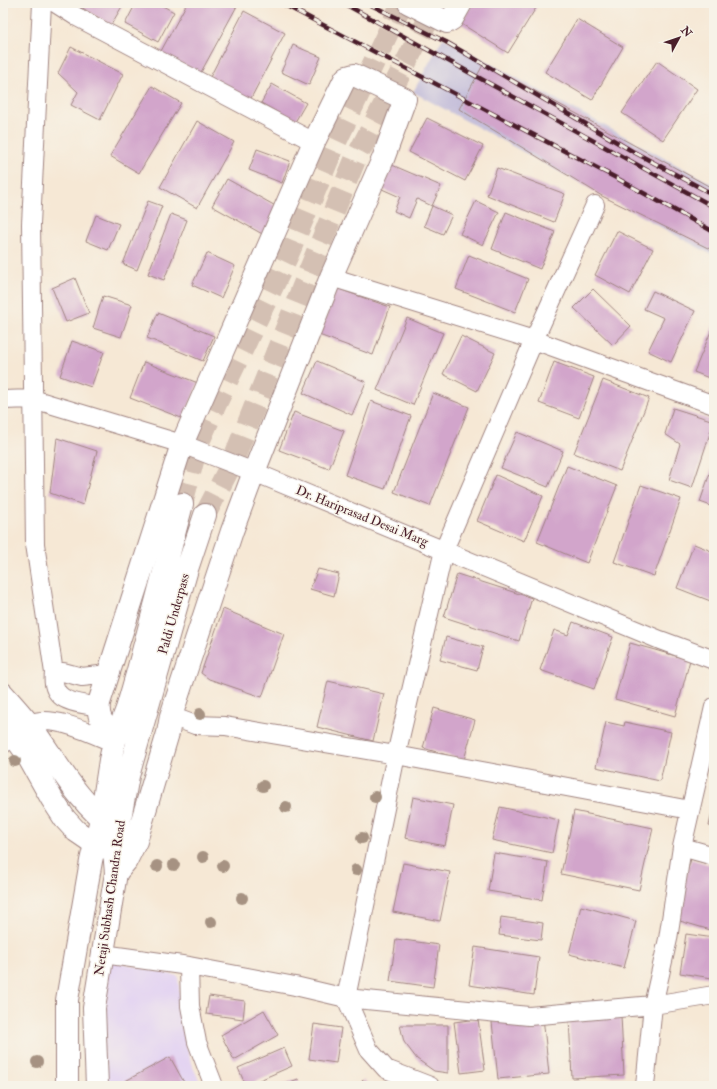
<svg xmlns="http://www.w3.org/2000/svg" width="717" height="1089" font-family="'IM FELL Double Pica',serif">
	<rect width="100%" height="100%" fill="#f7f3e8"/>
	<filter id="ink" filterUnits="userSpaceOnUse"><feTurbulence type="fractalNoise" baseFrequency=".025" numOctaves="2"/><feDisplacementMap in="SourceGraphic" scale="8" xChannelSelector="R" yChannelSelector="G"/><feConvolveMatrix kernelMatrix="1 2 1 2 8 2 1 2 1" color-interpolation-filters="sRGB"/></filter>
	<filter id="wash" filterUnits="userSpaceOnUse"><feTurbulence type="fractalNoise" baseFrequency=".012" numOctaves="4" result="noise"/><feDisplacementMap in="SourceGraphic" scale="16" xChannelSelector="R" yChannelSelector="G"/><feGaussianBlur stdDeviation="0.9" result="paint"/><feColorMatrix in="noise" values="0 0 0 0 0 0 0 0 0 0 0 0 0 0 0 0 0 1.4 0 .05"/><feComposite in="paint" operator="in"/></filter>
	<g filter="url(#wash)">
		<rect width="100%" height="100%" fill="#f6e8d5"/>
		<path fill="#e3d3f2" d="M100,958L178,976L183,1026L191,1063L202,1086H95Z"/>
		<path fill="#c6c0da" d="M443,38L714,185V256L413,92Z"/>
		<g id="blocks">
			<path fill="#d2a5cb" d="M74,3H124L111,25Z
				M136,3H157L174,12L158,42L125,24Z
				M187,3H230L237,6L200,74L160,53Z
				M473,3H539L508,53L460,23Z
				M244,11L285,33L250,100L209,79Z
				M577,19L623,47L592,100L545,72Z
				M293,45L321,57L309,85L281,72Z
				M71,47L123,74L100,120L71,105L78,92L58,73Z
				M657,61L697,89L663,140L622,113Z
				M484,63L714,189V251L602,196L459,109Z
				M272,84L306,103L295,122L261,103Z
				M152,86L181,103L139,173L110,156Z
				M427,118L483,146L465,181L409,152Z
				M197,121L234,142L197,208L160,187Z
				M257,149L290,161L282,183L249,170Z
				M392,165L441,186L432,206L417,199L409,218L394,211L400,197L382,189Z
				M497,168L565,194L554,222L487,195Z
				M227,179L281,209L266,236L212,206Z
				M148,201L162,206L137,270L123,264Z
				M476,201L499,212L483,245L460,234Z
				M432,206L452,215L443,234L424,226Z
				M506,212L555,232L540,269L492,249Z
				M171,214L187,220L164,280L148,274Z
				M96,215L119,224L108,250L86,241Z
				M617,231L653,249L630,294L595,275Z
				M207,253L235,266L221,298L192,285Z
				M469,255L528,279L515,312L456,289Z
				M75,278L89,313L66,322L52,288Z
				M336,288L390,307L373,355L319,335Z
				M593,289L631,326L613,345L574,308Z
				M653,291L695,311L671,362L648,351L664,318L644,309Z
				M103,296L132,305L121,337L93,328Z
				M158,313L214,336L203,361L147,338Z
				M407,318L443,333L413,405L377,390Z
				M714,324V380L694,372Z
				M461,336L495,353L477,391L443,374Z
				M72,341L104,352L91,387L60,376Z
				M317,361L366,382L352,415L303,393Z
				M144,362L198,383L184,419L130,398Z
				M554,362L594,377L579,418L539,403Z
				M603,380L649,398L620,471L574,453Z
				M433,393L469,407L430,506L394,492Z
				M371,401L411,416L385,489L345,475Z
				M673,408L714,421L692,488L669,480L680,444L665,434Z
				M294,412L344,431L329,469L279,450Z
				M517,432L563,451L548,487L501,468Z
				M57,438L97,451L83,505L50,493Z
				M714,461V507L700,502Z
				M567,466L617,486L587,563L537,542Z
				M496,475L543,496L524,541L477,521Z
				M641,485L681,499L654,576L614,562Z
				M694,544L714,552L713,602L677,588Z
				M318,569L339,574L334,596L310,589Z
				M457,574L532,598L519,641L444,617Z
				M223,609L284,634L262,697L209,679L201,673Z
				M573,622L613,637L594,689L540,670L554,630L568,635Z
				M446,637L483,647L477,670L440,660Z
				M630,643L690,660L675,716L615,699Z
				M328,681L384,694L373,741L317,727Z
				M434,708L475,720L464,760L423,748Z
				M606,722L624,726L625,722L671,732L660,781L596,767Z
				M413,797L453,805L445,846L405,838Z
				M500,807L559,820L552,853L492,840Z
				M713,807H714V827L709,826Z
				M574,811L653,828L639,890L561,874Z
				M494,853L548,862L542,900L488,891Z
				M691,859L714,866V931L673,919Z
				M403,863L450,872L440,921L393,912Z
				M581,906L636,921L624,968L569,954Z
				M501,917L543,923L541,940L499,935Z
				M686,934L714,938V968L712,978L680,973Z
				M396,939L439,945L433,987L390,981Z
				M475,947L539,957L534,995L469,985Z
				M209,996L245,1001L243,1019L206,1014Z
				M264,1010L278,1035L234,1060L221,1035Z
				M621,1016L624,1075L572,1078L569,1018Z
				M543,1017L549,1074L498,1079L492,1022Z
				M478,1019L485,1070L461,1073L454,1022Z
				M314,1024L341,1028L336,1063L309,1059Z
				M400,1025H448V1073L434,1071L417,1059L404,1042Z
				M284,1048L292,1066L246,1086L238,1068Z
				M170,1057L186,1086H116Z
				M298,1079L300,1086H279Z
				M363,1080L371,1086H359Z"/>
		</g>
	</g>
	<g filter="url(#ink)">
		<use href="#blocks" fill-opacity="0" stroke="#a08480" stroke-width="1"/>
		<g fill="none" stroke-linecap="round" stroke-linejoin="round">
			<path stroke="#d4c0b3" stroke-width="22" stroke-dasharray="22 11" stroke-linecap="butt" d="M182,504L197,446L215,406L287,257L333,148L402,3
				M205,515L232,463L310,269L355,160L437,3"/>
			<defs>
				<path id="minor" d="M42,3L31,224L35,544L54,673
					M55,3L77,17L314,142
					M331,277L534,340L714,405
					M3,400L33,399L182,444L254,472L660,640L714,660
					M98,707C76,702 50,703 54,673L63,672L82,677L108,674
					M171,716L195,725L225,726L396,755L690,810
					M3,744C11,738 19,730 28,725C49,712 93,734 114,743
					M682,847L714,856
					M103,954L189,966L295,986L346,998L529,1016L653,1005L714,995
					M189,966L190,1006L197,1042L214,1086
					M430,1086L386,1069L369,1050L346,998L396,755L444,550L534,340L595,205
					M645,1086L653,1005L668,939L682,847L714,707"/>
				<path id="tertiary" d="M409,3L447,22L452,19L461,3
					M3,694C12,704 21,714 29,724C56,759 76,802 114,828
					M3,721L25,751L52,799L65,819L76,831L95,844L113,850
					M116,873L126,861L136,841L168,733L171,716L232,531L254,472L331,277L383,159L405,99L354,75L347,77L345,79L314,142L182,444L99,703C97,721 105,725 116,737"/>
				<path id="secondary" d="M67,1086V1000L91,861L101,819L110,760L114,743L127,709L137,674L182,504
					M97,1086L94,1008L116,873L114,850L128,776L187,569L205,515"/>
			</defs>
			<use href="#minor" stroke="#a08480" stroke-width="20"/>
			<use href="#tertiary" stroke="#a08480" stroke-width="24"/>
			<use href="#secondary" stroke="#a08480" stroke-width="24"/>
			<use href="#minor" stroke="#fff" stroke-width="18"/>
			<use href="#tertiary" stroke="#fff" stroke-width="22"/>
			<use href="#secondary" stroke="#fff" stroke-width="22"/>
			<defs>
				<path id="rail" d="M281,3L620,180L714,232
					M343,3L714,207
					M367,3L446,42L632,151L714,195"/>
			</defs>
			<use href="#rail" stroke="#4a1f2b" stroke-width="4.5"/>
			<use href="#rail" stroke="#f7f3e8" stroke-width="3" stroke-dasharray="9" stroke-linecap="butt"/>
		</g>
		<g fill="#a69282">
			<circle cx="200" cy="714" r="6"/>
			<circle cx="15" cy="761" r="6"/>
			<circle cx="263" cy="786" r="6"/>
			<circle cx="375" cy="797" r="6"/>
			<circle cx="286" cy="807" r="6"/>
			<circle cx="362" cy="838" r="6"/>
			<circle cx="203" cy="857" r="6"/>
			<circle cx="174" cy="865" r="6"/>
			<circle cx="157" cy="866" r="6"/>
			<circle cx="223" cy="866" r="6"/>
			<circle cx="356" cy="870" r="6"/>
			<circle cx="242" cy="898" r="6"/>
			<circle cx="211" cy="922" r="6"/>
			<circle cx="37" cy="1062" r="6"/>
		</g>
	</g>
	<g text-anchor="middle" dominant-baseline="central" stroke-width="3" stroke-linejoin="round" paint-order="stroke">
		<g font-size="13" fill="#4a1f2b" stroke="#f7f3e8">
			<text transform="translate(362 516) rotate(22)">Dr. Hariprasad Desai Marg</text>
			<text transform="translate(174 614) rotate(-74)">Paldi Underpass</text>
			<text transform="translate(110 898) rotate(-82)">Netaji Subhash Chandra Road</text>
		</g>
	</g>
	<rect width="717" height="1089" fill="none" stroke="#f7f3e8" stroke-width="16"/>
	<g transform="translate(679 38) rotate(50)" stroke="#f7f3e8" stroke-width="3" paint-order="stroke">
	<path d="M0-3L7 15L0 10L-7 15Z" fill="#4a1f2b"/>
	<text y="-6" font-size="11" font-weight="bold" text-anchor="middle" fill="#4a1f2b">N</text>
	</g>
</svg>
